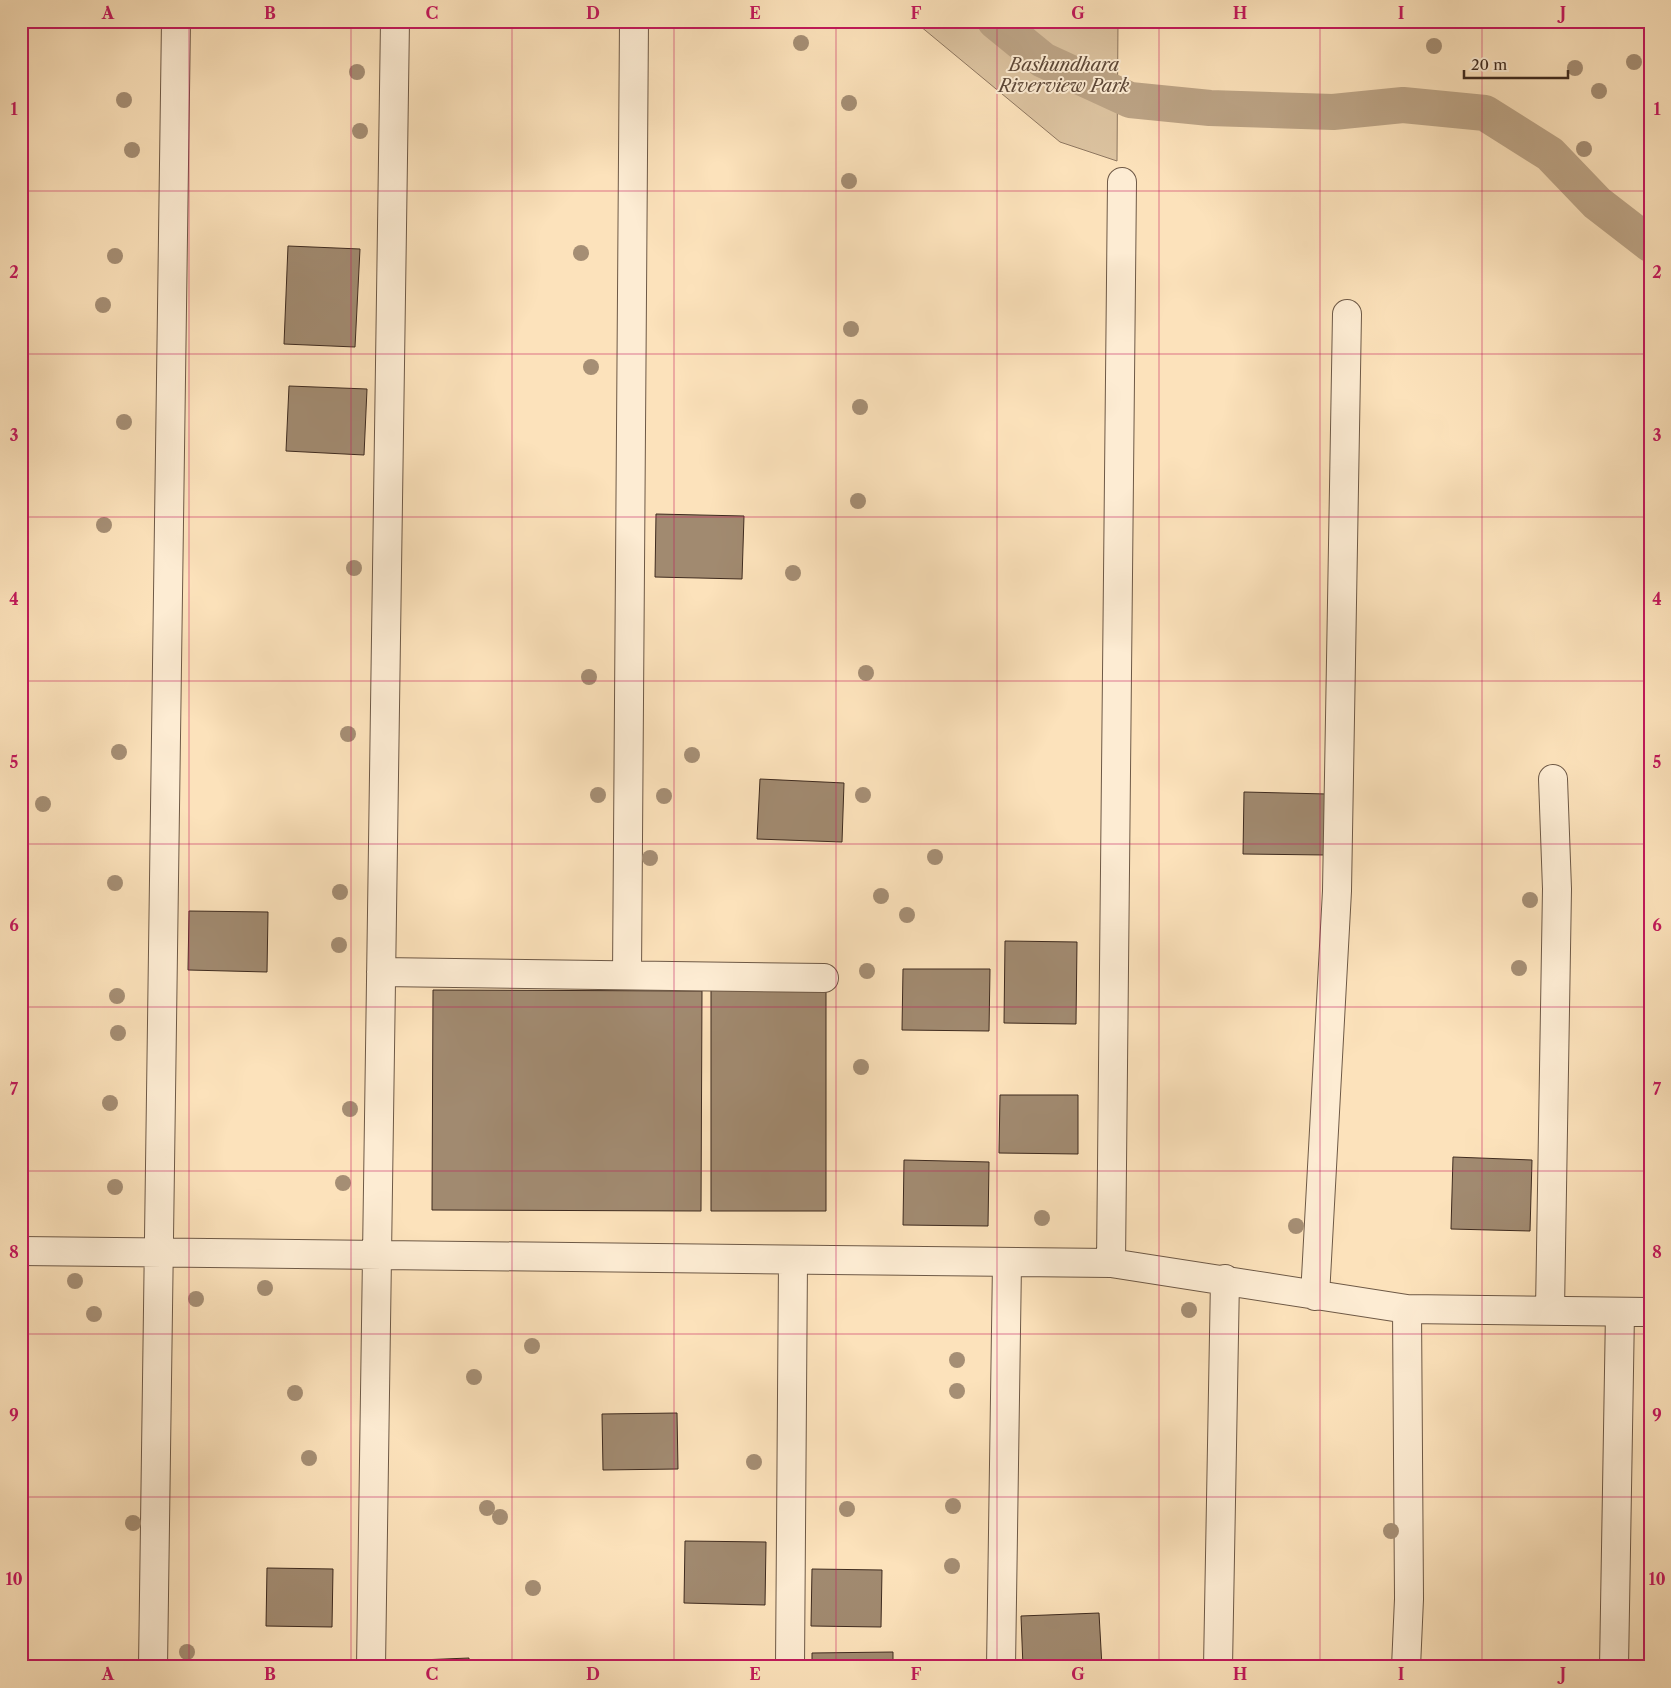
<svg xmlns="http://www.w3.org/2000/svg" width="1671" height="1688" font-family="'Libre Caslon Text',serif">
	<rect width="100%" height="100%" fill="#fce2bb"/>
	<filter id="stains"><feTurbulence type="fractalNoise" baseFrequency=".004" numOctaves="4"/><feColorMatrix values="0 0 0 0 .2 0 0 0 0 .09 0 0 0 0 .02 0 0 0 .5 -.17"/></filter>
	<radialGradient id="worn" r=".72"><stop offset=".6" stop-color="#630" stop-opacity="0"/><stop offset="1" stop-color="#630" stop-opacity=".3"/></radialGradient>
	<path fill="#dcc3a0" stroke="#8e7760" d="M914,21H1118L1117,161L1060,142Z"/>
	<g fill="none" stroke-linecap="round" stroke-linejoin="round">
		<path stroke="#bca486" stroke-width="36" d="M995,21L1043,60L1130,100L1210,108L1333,112L1403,105L1485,113L1550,154L1597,203L1650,244"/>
	</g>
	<path fill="#a18a70" stroke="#3f2b1f" d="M288,246L360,249L355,347L284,344Z
		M289,386L367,389L364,455L286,451Z
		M656,514L744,516L742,579L655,577Z
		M760,779L844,783L842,842L757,839Z
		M1244,792L1327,794L1326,855L1243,854Z
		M189,911L268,912L267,972L188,970Z
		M1005,941L1077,942L1076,1024L1004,1023Z
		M903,969H990L989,1031L902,1030Z
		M433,990L702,991L701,1211L432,1210Z
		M711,990H826V1211H711Z
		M1000,1095H1078V1154L999,1153Z
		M21,1097H26L25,1211H21Z
		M1453,1157L1532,1160L1530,1231L1451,1229Z
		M904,1160L989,1162L988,1226L903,1225Z
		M677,1413L678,1469L603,1470L602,1414Z
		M685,1541L766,1542L765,1605L684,1603Z
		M267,1568L333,1569L332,1627L266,1626Z
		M812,1569L882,1570L881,1627L811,1626Z
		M1099,1613L1102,1667H1023L1021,1616Z
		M893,1652V1667H812V1653Z
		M469,1658V1667H395V1661Z"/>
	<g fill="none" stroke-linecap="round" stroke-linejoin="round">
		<defs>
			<path id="minor" d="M381,972L824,978
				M627,975L634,21
				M21,1251L1111,1263L1407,1309L1650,1312
				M1111,1263L1122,182
				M1315,1296L1337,891L1347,314
				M1550,1310L1557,889L1553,779
				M153,1667L176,21
				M371,1667L395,21
				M790,1667L793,1260
				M1001,1667L1007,1263
				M1218,1667L1225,1279
				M1406,1667L1409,1599L1407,1309
				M1614,1667L1620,1312"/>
		</defs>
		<use href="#minor" stroke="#6e5946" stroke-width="30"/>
		<use href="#minor" stroke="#fdecd3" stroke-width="28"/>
	</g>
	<g fill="#a58e74">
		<circle cx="801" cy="43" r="8"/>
		<circle cx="1434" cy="46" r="8"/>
		<circle cx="1634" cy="62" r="8"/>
		<circle cx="1575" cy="68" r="8"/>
		<circle cx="357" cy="72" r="8"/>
		<circle cx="1599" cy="91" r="8"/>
		<circle cx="124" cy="100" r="8"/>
		<circle cx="849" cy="103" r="8"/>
		<circle cx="360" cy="131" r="8"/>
		<circle cx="1584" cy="149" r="8"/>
		<circle cx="132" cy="150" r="8"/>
		<circle cx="849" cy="181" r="8"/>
		<circle cx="581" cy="253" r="8"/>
		<circle cx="115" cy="256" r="8"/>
		<circle cx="103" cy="305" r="8"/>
		<circle cx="851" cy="329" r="8"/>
		<circle cx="591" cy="367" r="8"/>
		<circle cx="860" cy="407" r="8"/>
		<circle cx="124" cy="422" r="8"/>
		<circle cx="858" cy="501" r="8"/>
		<circle cx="104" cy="525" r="8"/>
		<circle cx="354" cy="568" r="8"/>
		<circle cx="793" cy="573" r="8"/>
		<circle cx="866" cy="673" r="8"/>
		<circle cx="589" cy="677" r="8"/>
		<circle cx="348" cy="734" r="8"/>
		<circle cx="119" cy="752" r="8"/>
		<circle cx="692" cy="755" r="8"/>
		<circle cx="598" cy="795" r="8"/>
		<circle cx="863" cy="795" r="8"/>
		<circle cx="664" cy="796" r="8"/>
		<circle cx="43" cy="804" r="8"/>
		<circle cx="935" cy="857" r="8"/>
		<circle cx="650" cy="858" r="8"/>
		<circle cx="115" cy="883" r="8"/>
		<circle cx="340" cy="892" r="8"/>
		<circle cx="881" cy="896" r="8"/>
		<circle cx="1530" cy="900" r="8"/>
		<circle cx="907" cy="915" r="8"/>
		<circle cx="339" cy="945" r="8"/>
		<circle cx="1519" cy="968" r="8"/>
		<circle cx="867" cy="971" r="8"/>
		<circle cx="117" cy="996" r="8"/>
		<circle cx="118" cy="1033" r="8"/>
		<circle cx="861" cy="1067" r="8"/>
		<circle cx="110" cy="1103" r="8"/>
		<circle cx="350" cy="1109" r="8"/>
		<circle cx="343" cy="1183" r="8"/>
		<circle cx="115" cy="1187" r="8"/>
		<circle cx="1042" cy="1218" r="8"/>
		<circle cx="1296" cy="1226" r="8"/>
		<circle cx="75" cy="1281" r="8"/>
		<circle cx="265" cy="1288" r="8"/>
		<circle cx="196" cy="1299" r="8"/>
		<circle cx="1189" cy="1310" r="8"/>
		<circle cx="94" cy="1314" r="8"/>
		<circle cx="532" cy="1346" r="8"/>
		<circle cx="957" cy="1360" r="8"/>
		<circle cx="474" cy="1377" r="8"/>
		<circle cx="957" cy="1391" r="8"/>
		<circle cx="295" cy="1393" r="8"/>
		<circle cx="309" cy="1458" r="8"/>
		<circle cx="754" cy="1462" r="8"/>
		<circle cx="953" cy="1506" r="8"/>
		<circle cx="487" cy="1508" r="8"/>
		<circle cx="847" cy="1509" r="8"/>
		<circle cx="500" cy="1517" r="8"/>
		<circle cx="133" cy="1523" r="8"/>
		<circle cx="1391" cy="1531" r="8"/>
		<circle cx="952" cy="1566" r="8"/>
		<circle cx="533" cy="1588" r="8"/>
		<circle cx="187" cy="1652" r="8"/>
	</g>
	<path fill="none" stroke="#c2185b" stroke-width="1" stroke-opacity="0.55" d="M189,21V1667M351,21V1667M512,21V1667M674,21V1667M836,21V1667M997,21V1667M1159,21V1667M1320,21V1667M1482,21V1667M21,191H1650M21,354H1650M21,517H1650M21,681H1650M21,844H1650M21,1007H1650M21,1171H1650M21,1334H1650M21,1497H1650"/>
	<g text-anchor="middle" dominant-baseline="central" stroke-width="4" stroke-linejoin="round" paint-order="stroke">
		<g font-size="18" font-style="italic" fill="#5e4939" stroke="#fdecd3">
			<text x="1064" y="65">Bashundhara<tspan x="1064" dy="21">Riverview Park</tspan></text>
		</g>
	</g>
	<rect width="1671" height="1688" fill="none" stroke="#fce2bb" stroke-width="55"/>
	<path d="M1464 70v8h104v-8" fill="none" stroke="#3f2b1f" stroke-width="2.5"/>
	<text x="1471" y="70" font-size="15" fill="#3f2b1f" stroke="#fdecd3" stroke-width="4" paint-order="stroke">20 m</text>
	<rect x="28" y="28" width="1616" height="1632" fill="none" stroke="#c2185b" stroke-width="2"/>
	<g font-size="16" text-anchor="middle" font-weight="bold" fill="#c2185b">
		<text x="108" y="19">A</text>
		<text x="270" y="19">B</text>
		<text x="432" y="19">C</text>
		<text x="593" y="19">D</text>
		<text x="755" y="19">E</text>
		<text x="916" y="19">F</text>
		<text x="1078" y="19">G</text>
		<text x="1240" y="19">H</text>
		<text x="1401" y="19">I</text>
		<text x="1563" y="19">J</text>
		<text x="14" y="115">1</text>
		<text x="1657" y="115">1</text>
		<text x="14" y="278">2</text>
		<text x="1657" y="278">2</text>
		<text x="14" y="441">3</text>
		<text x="1657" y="441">3</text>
		<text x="14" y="605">4</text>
		<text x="1657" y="605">4</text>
		<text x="14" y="768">5</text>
		<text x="1657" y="768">5</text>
		<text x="14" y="931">6</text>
		<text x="1657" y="931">6</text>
		<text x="14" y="1095">7</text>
		<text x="1657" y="1095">7</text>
		<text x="14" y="1258">8</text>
		<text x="1657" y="1258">8</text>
		<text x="14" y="1421">9</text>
		<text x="1657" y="1421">9</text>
		<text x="14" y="1585">10</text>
		<text x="1657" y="1585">10</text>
		<text x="108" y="1680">A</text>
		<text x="270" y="1680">B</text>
		<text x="432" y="1680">C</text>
		<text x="593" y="1680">D</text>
		<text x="755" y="1680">E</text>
		<text x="916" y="1680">F</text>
		<text x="1078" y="1680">G</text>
		<text x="1240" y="1680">H</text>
		<text x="1401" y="1680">I</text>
		<text x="1563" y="1680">J</text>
	</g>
	<rect width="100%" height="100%" filter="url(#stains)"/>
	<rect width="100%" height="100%" fill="url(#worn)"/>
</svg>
